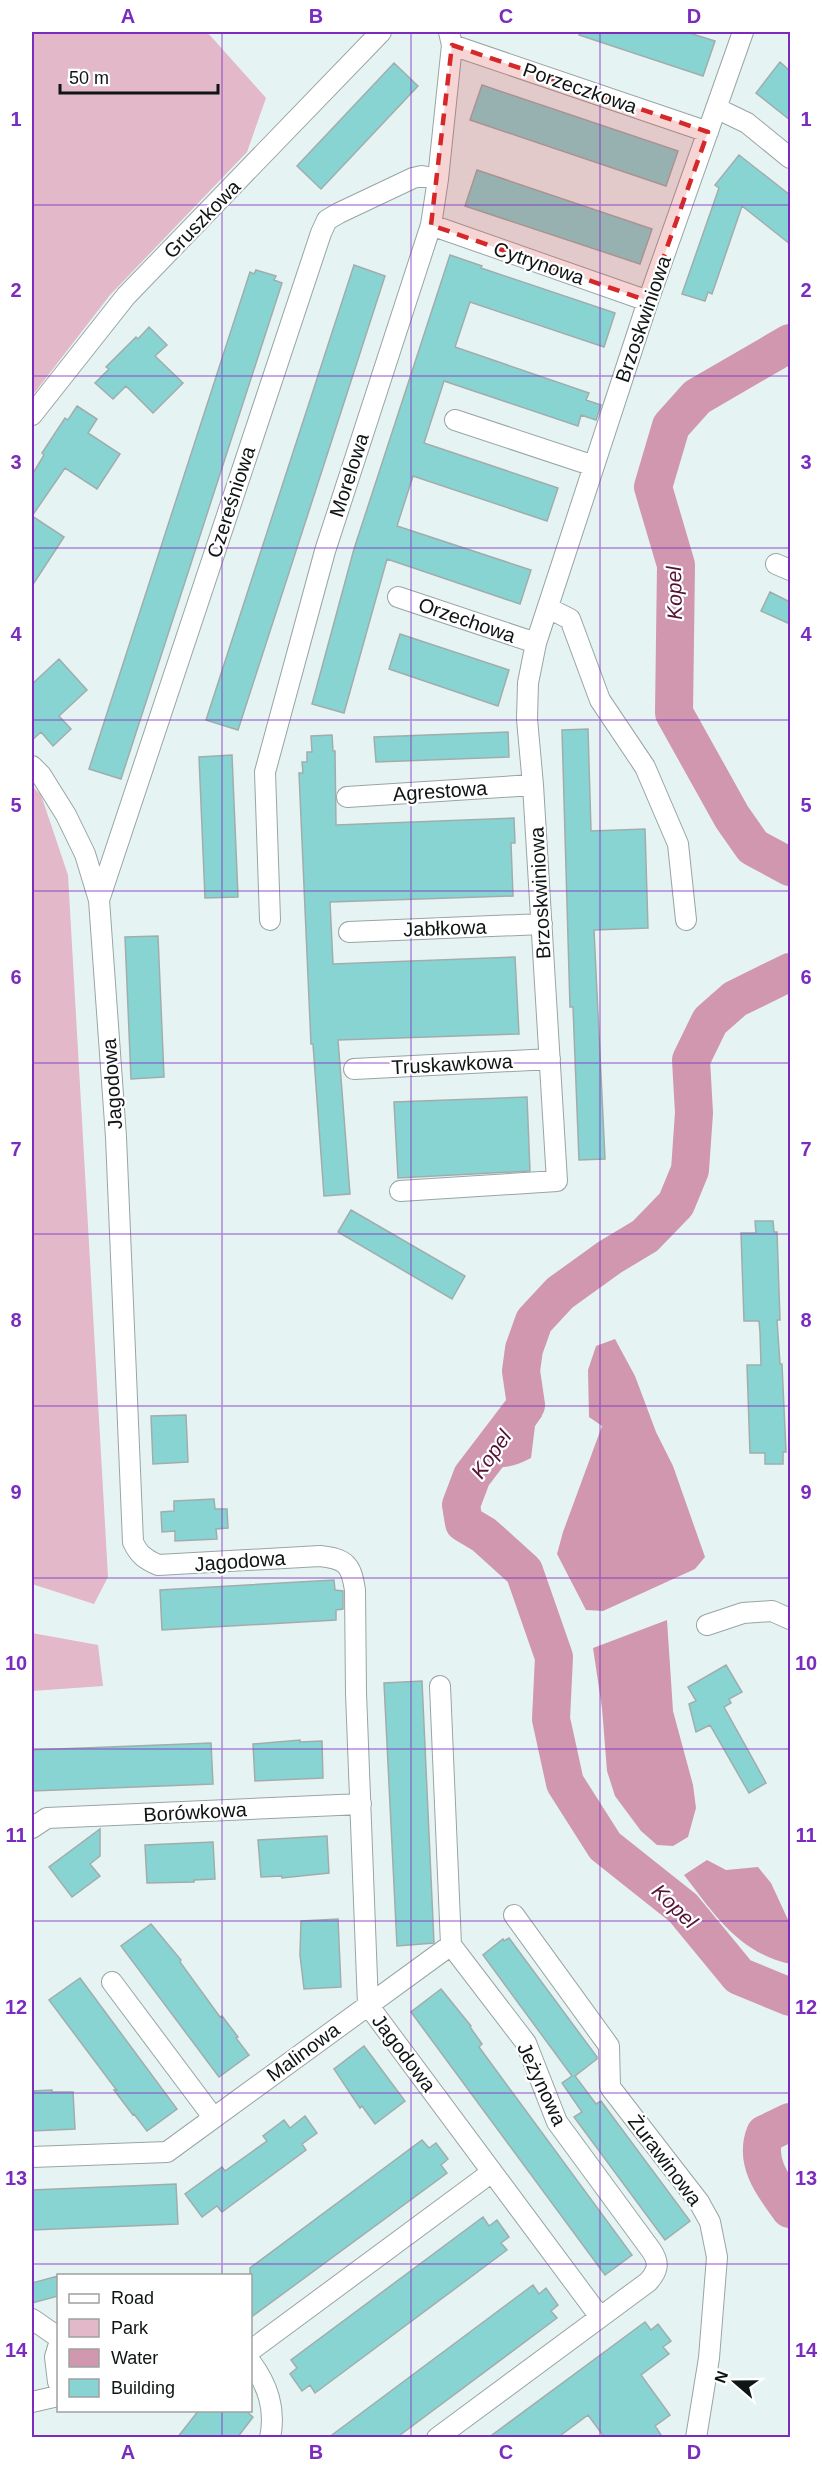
<svg xmlns="http://www.w3.org/2000/svg" width="822" height="2469" font-family="Helvetica,sans-serif">
	<rect width="100%" height="100%" fill="#e6f3f3"/>
	<path fill="#e3b8c9" d="M32,32H207L266,98L247,152L110,295L32,396Z
		M32,786L41,795L68,875L108,1577L94,1604L32,1584Z
		M32,1633L98,1645L103,1686L32,1691Z"/>
	<path fill="#d097af" d="M615,1339L635,1376L656,1432L673,1466L705,1557L695,1569L603,1611L586,1610L557,1554L563,1532L602,1426L589,1417L588,1370L596,1346Z
		M517,1395L526,1405L542,1416L535,1426L531,1458C513,1468 500,1469 480,1465C479,1461 476,1455 476,1451C476,1433 504,1407 517,1395Z
		M667,1620L673,1711L693,1785L696,1808L688,1837L673,1846L657,1845L641,1831L615,1796L607,1771L602,1708L593,1648Z
		M707,1860L726,1870L758,1867L771,1883L790,1924V1964C738,1952 715,1915 684,1875Z"/>
	<g fill="none" stroke-linecap="round" stroke-linejoin="round">
		<path stroke="#d097af" stroke-width="38" d="M790,343L697,397L671,426L653,487L676,565L674,713L732,817L753,847L790,867
			M790,972L735,999L710,1021L691,1060L694,1113L690,1170L676,1204L645,1236L610,1257L560,1293L534,1321L524,1349L521,1371L526,1405L472,1476L461,1505L464,1523L484,1535L524,1571L554,1657L551,1719L565,1783L605,1846L683,1908L739,1976L790,1997
			M790,2122L765,2134C754,2162 774,2187 790,2209"/>
	</g>
	<path fill="#88d4d3" stroke="#a1adad" stroke-width="1.5" d="M579,32H686L715,41L703,76L579,35Z
		M780,62L790,71V120L756,93Z
		M394,63L418,86L321,189L297,166Z
		M482,85L678,151L666,186L470,120Z
		M739,155L790,195V244L742,206L712,294L708,292L705,301L682,294L719,188L715,185Z
		M477,170L652,229L640,264L465,206Z
		M450,255L482,266L481,268L615,313L604,347L470,302L455,347L589,393L586,400L601,405L596,420L581,415L578,426L444,381L424,443L558,488L547,521L413,476L397,526L531,570L520,604L387,559L344,713L312,704L354,549Z
		M354,265L385,276L238,730L206,720Z
		M256,270L276,276L274,280L282,283L121,779L89,769L250,272L254,274Z
		M149,327L167,345L155,356L183,383L153,413L126,386L113,399L95,383L109,369L106,367L136,337L138,339Z
		M77,406L97,419L88,433L120,454L97,489L65,468L32,516L64,537L32,586V475L44,455L42,453L65,418L68,420Z
		M770,592L790,602V624L761,611Z
		M400,634L509,670L498,706L389,669Z
		M59,659L87,690L59,716L71,729L53,746L41,732L32,740V684Z
		M588,729L591,831L645,829L648,928L594,930L605,1159L579,1160L573,1007H570L562,730Z
		M508,732L509,757L376,762L374,737Z
		M332,735L333,751H335L336,825L514,818L515,843H511L513,896L330,902L333,964L515,957L519,1034L338,1040L350,1194L324,1196L313,1044H311L299,773H303L302,762H307V752H312L311,736Z
		M232,755L238,897L205,898L199,757Z
		M158,936L164,1077L131,1079L125,937Z
		M527,1097L530,1171L398,1178L394,1102Z
		M351,1210L465,1276L452,1299L338,1232Z
		M755,1221H773L774,1232H777L780,1320H777L780,1364H782L786,1452H783V1464H765V1453H750L747,1365H761L760,1332L759,1321H744L741,1233H756Z
		M186,1415L188,1462L153,1464L151,1416Z
		M214,1499L215,1509H227L228,1528L216,1529L217,1539L175,1541V1531L162,1532L161,1512L174,1511V1501Z
		M334,1580L335,1590L343,1591V1609L336,1610V1620L162,1630L160,1590Z
		M726,1665L742,1692L729,1699L731,1703L724,1707L766,1783L749,1793L710,1725L696,1732L689,1704L696,1701L688,1687Z
		M422,1681L434,1943L397,1946L384,1683Z
		M300,1740V1742L322,1741L323,1778L255,1781L253,1744Z
		M211,1743L213,1784L32,1791V1750Z
		M100,1829V1856L90,1864L100,1876L72,1897L49,1867Z
		M327,1836L329,1873L282,1878V1876L261,1877L258,1840Z
		M213,1842L215,1879L194,1880V1882L147,1883L145,1845Z
		M338,1919L341,1987L304,1989L300,1955L301,1921Z
		M151,1924L181,1960L180,1962L220,2017L222,2016L238,2037L236,2038L249,2055L219,2077L121,1946Z
		M509,1938L597,2057V2059L575,2076L596,2104L601,2101L690,2221L665,2240L574,2117L582,2112L562,2083L572,2076L483,1955L503,1939L504,1941Z
		M80,1978L177,2109L147,2131L134,2114L133,2115L114,2090H117L115,2088L49,2000Z
		M441,1989L471,2026L470,2027L482,2044L479,2047L632,2255L605,2275L411,2012Z
		M364,2046L405,2101L375,2124L362,2106L360,2108L334,2069Z
		M52,2090V2092H73L75,2129L32,2131V2091Z
		M305,2116L317,2133L302,2144L306,2150L222,2212L217,2206L202,2217L185,2194L222,2167L225,2171L267,2141L263,2136L284,2120L290,2128Z
		M422,2140L429,2148L436,2143L448,2159L441,2165L447,2173L250,2318V2268Z
		M176,2184L178,2224L32,2230V2190Z
		M483,2217L489,2226L497,2220L509,2237L501,2243L507,2250L315,2393L310,2385L302,2391L290,2374L297,2368L291,2360Z
		M58,2276V2296L32,2303V2283Z
		M533,2285L539,2294L546,2288L558,2305L551,2311L557,2318L396,2438H328Z
		M645,2322L651,2330L658,2324L671,2341L663,2347L669,2354L641,2375L670,2415L655,2426L663,2438H605L588,2415L557,2438H488Z
		M199,2410H245L253,2417L237,2438H177Z"/>
	<g fill="none" stroke-linecap="round" stroke-linejoin="round">
		<defs>
			<path id="street" d="M452,45L708,132
				M716,108L747,123L790,158
				M431,225L648,301
				M32,415L126,296L381,32
				M455,420L594,466
				M776,564L790,570
				M398,597L536,643
				M548,608L570,619L600,700L645,767L678,844L686,920
				M32,766L41,775L66,815L85,854L99,900L116,1137L133,1542C139,1555 145,1559 158,1565L320,1556C346,1559 351,1564 355,1590L356,1693L368,2005L600,2317
				M347,797L533,785
				M99,900L321,233L327,220L339,213L413,178L422,176L438,179
				M270,920L265,772L325,551L431,225L438,179L452,45L449,32
				M349,932L542,924
				M354,1069L550,1059
				M400,1191L557,1181L533,785L527,719L528,683L536,643L648,301L743,32
				M707,1625L743,1613L772,1611L790,1619
				M32,1828L47,1818L361,1804
				M514,1915L609,2046L610,2087L699,2202L710,2222L717,2257L709,2358L696,2438
				M112,1982L213,2117
				M32,2157L167,2152L451,1945
				M32,2319L58,2337
				M58,2347L55,2357L58,2382
				M250,2351L492,2172
				M250,2361C268,2385 276,2409 270,2438
				M32,2402L58,2396
				M437,2438L648,2282C658,2271 660,2263 651,2250L557,2122L526,2043L451,1945L440,1686"/>
		</defs>
		<use href="#street" stroke="#99a5a5" stroke-width="22"/>
		<use href="#street" stroke="#fff" stroke-width="20"/>
	</g>
	<path fill="#d62828" fill-opacity="0.2" stroke="#d62828" stroke-width="4.5" stroke-dasharray="12 8" stroke-linejoin="round" d="M452,45L708,132L648,301L431,225Z"/>
	<path fill="none" stroke="#7b2cbf" stroke-width="1.5" stroke-opacity="0.55" d="M222,32V2276M411,32V2438M600,32V2438M32,205H790M32,376H790M32,548H790M32,720H790M32,891H790M32,1063H790M32,1234H790M32,1406H790M32,1578H790M32,1749H790M32,1921H790M32,2093H790M32,2264H790M222,2410V2438"/>
	<g text-anchor="middle" dominant-baseline="central" stroke-width="4.5" stroke-linejoin="round" paint-order="stroke">
		<g font-size="20" fill="#0f1414" stroke="#fff">
			<text transform="translate(580 88) rotate(19)">Porzeczkowa</text>
			<text transform="translate(202 219) rotate(-46)">Gruszkowa</text>
			<text transform="translate(539 263) rotate(19)">Cytrynowa</text>
			<text transform="translate(643 319) rotate(-71)">Brzoskwiniowa</text>
			<text transform="translate(349 475) rotate(-72)">Morelowa</text>
			<text transform="translate(231 502) rotate(-72)">Czereśniowa</text>
			<text transform="translate(467 620) rotate(19)">Orzechowa</text>
			<text transform="translate(440 791) rotate(-4)">Agrestowa</text>
			<text transform="translate(540 893) rotate(-93)">Brzoskwiniowa</text>
			<text transform="translate(445 928) rotate(-2)">Jabłkowa</text>
			<text transform="translate(452 1064) rotate(-3)">Truskawkowa</text>
			<text transform="translate(112 1084) rotate(-94)">Jagodowa</text>
			<text transform="translate(240 1561) rotate(-4)">Jagodowa</text>
			<text transform="translate(195 1812) rotate(-3)">Borówkowa</text>
			<text transform="translate(303 2052) rotate(-36)">Malinowa</text>
			<text transform="translate(404 2053) rotate(53)">Jagodowa</text>
			<text transform="translate(542 2084) rotate(65)">Jeżynowa</text>
			<text transform="translate(665 2160) rotate(53)">Żurawinowa</text>
		</g>
		<g font-size="21" font-style="italic" fill="#561236" stroke="#fff">
			<text transform="translate(674 593) rotate(-91)">Kopel</text>
			<text transform="translate(491 1454) rotate(-55)">Kopel</text>
			<text transform="translate(675 1906) rotate(44)">Kopel</text>
		</g>
	</g>
	<rect width="822" height="2469" fill="none" stroke="#ffffff" stroke-width="66"/>
	<rect x="57" y="2274" width="195" height="138" fill="#ffffff" stroke="#9fa1a1" stroke-width="1.5"/>
	<rect x="69" y="2294" width="30" height="9" fill="#ffffff" stroke="#9fa1a1" stroke-width="1.5"/>
	<text x="111" y="2304" font-size="18" fill="#0f1414">Road</text>
	<rect x="69" y="2319" width="30" height="18" fill="#e3b8c9" stroke="#9fa1a1" stroke-width="1.5"/>
	<text x="111" y="2334" font-size="18" fill="#0f1414">Park</text>
	<rect x="69" y="2349" width="30" height="18" fill="#d097af" stroke="#9fa1a1" stroke-width="1.5"/>
	<text x="111" y="2364" font-size="18" fill="#0f1414">Water</text>
	<rect x="69" y="2379" width="30" height="18" fill="#88d4d3" stroke="#9fa1a1" stroke-width="1.5"/>
	<text x="111" y="2394" font-size="18" fill="#0f1414">Building</text>
	<g transform="translate(735 2382) rotate(290)" stroke="#ffffff" stroke-width="4.5" paint-order="stroke">
	<path d="M0-4.5L10 22L0 15L-10 22Z" fill="#0f1414"/>
	<text y="-9" font-size="16" font-weight="bold" text-anchor="middle" fill="#0f1414">N</text>
	</g>
	<path d="M60 84v9h158v-9" fill="none" stroke="#0f1414" stroke-width="3"/>
	<text x="69" y="84" font-size="18" fill="#0f1414" stroke="#ffffff" stroke-width="4.5" paint-order="stroke">50 m</text>
	<rect x="33" y="33" width="756" height="2403" fill="none" stroke="#7b2cbf" stroke-width="2"/>
	<g font-size="20" text-anchor="middle" font-weight="bold" fill="#7b2cbf">
		<text x="128" y="23">A</text>
		<text x="316" y="23">B</text>
		<text x="506" y="23">C</text>
		<text x="694" y="23">D</text>
		<text x="16" y="126">1</text>
		<text x="806" y="126">1</text>
		<text x="16" y="297">2</text>
		<text x="806" y="297">2</text>
		<text x="16" y="469">3</text>
		<text x="806" y="469">3</text>
		<text x="16" y="641">4</text>
		<text x="806" y="641">4</text>
		<text x="16" y="812">5</text>
		<text x="806" y="812">5</text>
		<text x="16" y="984">6</text>
		<text x="806" y="984">6</text>
		<text x="16" y="1156">7</text>
		<text x="806" y="1156">7</text>
		<text x="16" y="1327">8</text>
		<text x="806" y="1327">8</text>
		<text x="16" y="1499">9</text>
		<text x="806" y="1499">9</text>
		<text x="16" y="1670">10</text>
		<text x="806" y="1670">10</text>
		<text x="16" y="1842">11</text>
		<text x="806" y="1842">11</text>
		<text x="16" y="2014">12</text>
		<text x="806" y="2014">12</text>
		<text x="16" y="2185">13</text>
		<text x="806" y="2185">13</text>
		<text x="16" y="2357">14</text>
		<text x="806" y="2357">14</text>
		<text x="128" y="2459">A</text>
		<text x="316" y="2459">B</text>
		<text x="506" y="2459">C</text>
		<text x="694" y="2459">D</text>
	</g>
</svg>
